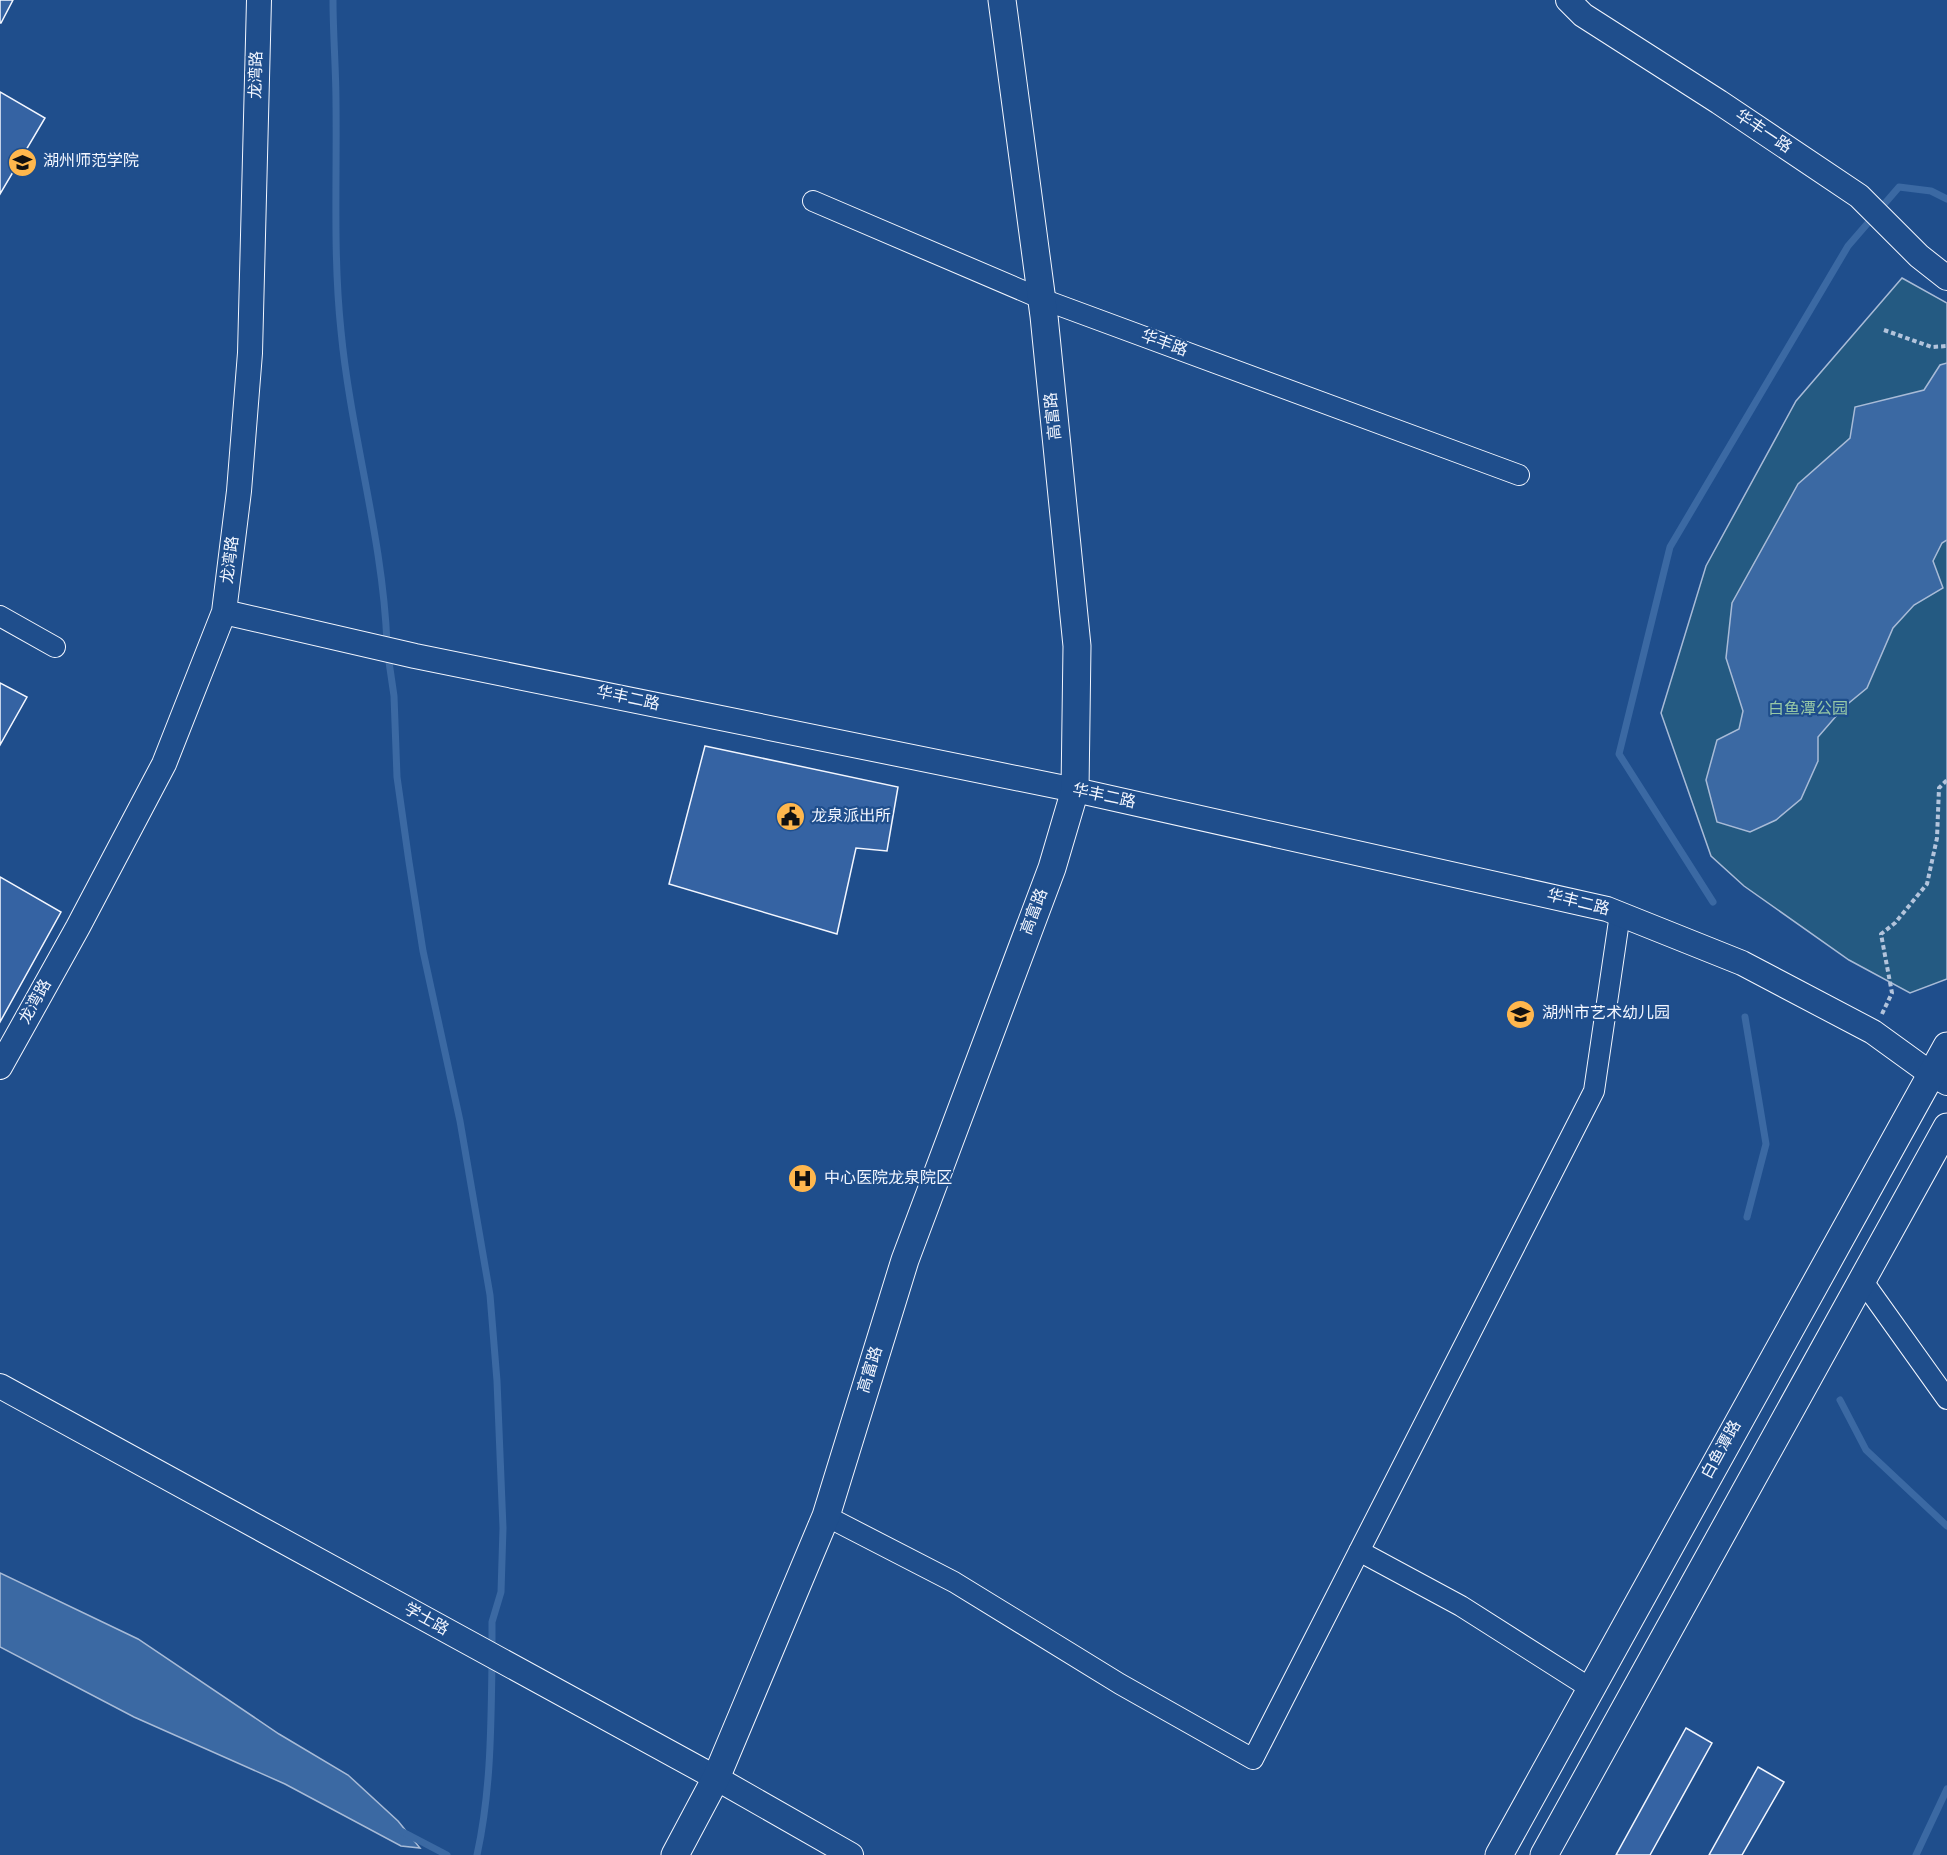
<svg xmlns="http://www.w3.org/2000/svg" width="1947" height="1855" font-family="Overpass,'Noto Sans SC',sans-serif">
	<rect width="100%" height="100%" fill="#1f4e8c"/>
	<path fill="#245a82" stroke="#a8bbd7" stroke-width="1.5" d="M1902,278L1947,303V979L1910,993L1849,960L1744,886L1711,856L1661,713L1706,566L1796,401Z"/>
	<path fill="#3b69a3" stroke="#a8bbd7" stroke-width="1.5" d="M1947,363V540L1942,543L1933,561L1943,588L1914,605L1893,628L1867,688L1844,707L1818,737V761L1801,799L1776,820L1750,832L1717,822L1706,780L1717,740L1739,729L1743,711L1726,658L1732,603L1798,484L1850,438L1855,407L1924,390L1940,365Z
		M0,1573L138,1639L279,1734L348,1775L398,1821L420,1848L401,1846L285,1784L134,1717L0,1647Z"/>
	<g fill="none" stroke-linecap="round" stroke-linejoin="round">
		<path stroke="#3b69a3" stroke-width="7" d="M333,0C333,35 336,69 336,104C337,180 333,255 341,331C351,436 383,538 387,644
			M388,655L394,696L397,777L409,862L423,951L460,1121L490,1295L497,1381L503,1528L501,1592L492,1622V1651
			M1713,902L1619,754L1670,547L1848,246L1899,187L1931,191L1947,199
			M1745,1017L1766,1144L1747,1217
			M1840,1400L1866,1450L1947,1526
			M403,1832L447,1855
			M477,1855C491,1791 491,1727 492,1662
			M1916,1855L1947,1789"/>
	</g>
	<path fill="#3563a3" stroke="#f2f6ff" stroke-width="1.5" d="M0,0H13L1,23H0Z
		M0,92L45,118L0,194Z
		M0,683L27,697L0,745Z
		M705,746L898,787L887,851L856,848L837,934L669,884Z
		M0,877L61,912L0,1022Z
		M1686,1728L1712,1743L1650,1855H1616Z
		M1758,1767L1784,1782L1742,1855H1709Z"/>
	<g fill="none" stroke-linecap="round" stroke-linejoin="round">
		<defs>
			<path id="minor" d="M813,201L1042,299L1519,475
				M0,616L55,647
				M1862,1280L1947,1399
				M826,1516L954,1582L1120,1684L1253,1759L1594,1091L1620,914
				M1359,1551L1461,1606L1590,1688"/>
			<path id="tertiary" d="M1568,0L1583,15L1719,102L1859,196L1919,256L1947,278
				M224,612L415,656L1075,790L1607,909L1742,963L1873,1032L1931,1074L1947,1083
				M0,1067L78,927L164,764L224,612L239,491L250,353L259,0
				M0,1386L716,1778L851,1855"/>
			<path id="secondary" d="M675,1855L716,1778L826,1516L905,1260L1052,868L1075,790L1077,646L1044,316L1002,0
				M1499,1855L1947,1046
				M1544,1855L1947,1127"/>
		</defs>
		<use href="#minor" stroke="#f2f6ff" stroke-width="22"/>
		<use href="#tertiary" stroke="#f2f6ff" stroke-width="26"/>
		<use href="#secondary" stroke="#f2f6ff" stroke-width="29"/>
		<path stroke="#b3c4dc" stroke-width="4" stroke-dasharray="4.5 3" stroke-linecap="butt" d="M1884,330L1932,347L1947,346
			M1882,1014L1892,993L1881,934L1895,923L1927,884L1937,838L1939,788L1947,780"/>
		<use href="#minor" stroke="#1f4e8c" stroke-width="20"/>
		<use href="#tertiary" stroke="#1f4e8c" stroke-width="24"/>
		<use href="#secondary" stroke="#1f4e8c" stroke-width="27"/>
	</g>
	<defs>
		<symbol id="university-disc" viewBox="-11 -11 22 22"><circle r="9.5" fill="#ffb74d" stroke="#1f4e8c"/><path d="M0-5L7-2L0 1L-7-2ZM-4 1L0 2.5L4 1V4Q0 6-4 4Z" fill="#111"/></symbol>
		<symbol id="civic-disc" viewBox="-11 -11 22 22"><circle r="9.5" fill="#ffb74d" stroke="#1f4e8c"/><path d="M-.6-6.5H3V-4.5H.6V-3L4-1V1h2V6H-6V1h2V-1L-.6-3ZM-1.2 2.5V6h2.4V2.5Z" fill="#111"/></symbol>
		<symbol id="school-disc" viewBox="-11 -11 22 22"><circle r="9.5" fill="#ffb74d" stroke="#1f4e8c"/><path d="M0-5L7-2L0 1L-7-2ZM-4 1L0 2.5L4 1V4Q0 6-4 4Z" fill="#111"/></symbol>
		<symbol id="hospital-disc" viewBox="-11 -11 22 22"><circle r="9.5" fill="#ffb74d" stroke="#1f4e8c"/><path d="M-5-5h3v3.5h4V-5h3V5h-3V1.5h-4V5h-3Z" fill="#111"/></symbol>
	</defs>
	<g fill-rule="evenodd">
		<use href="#university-disc" x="6" y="146" width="33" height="33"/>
		<use href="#civic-disc" x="774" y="800" width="33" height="33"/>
		<use href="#school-disc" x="1504" y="998" width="33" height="33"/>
		<use href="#hospital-disc" x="786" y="1162" width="33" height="33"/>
	</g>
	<g text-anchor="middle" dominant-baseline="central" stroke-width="4.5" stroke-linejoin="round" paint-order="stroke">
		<g font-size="16" fill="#f2f6ff" stroke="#1f4e8c">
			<text transform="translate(257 75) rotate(-89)">龙湾路</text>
			<text transform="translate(1763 132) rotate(34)">华丰一路</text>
			<text transform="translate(1164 344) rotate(20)">华丰路</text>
			<text transform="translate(1054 416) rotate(-96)">高富路</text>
			<text transform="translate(231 560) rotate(-83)">龙湾路</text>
			<text transform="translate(628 699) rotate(12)">华丰二路</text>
			<text transform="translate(1104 797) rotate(12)">华丰二路</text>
			<text transform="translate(1578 903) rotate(14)">华丰二路</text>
			<text transform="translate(1035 912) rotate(-69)">高富路</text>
			<text transform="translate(36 1002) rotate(-61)">龙湾路</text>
			<text transform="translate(871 1370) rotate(-73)">高富路</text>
			<text transform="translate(1722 1450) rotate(-61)">白鱼潭路</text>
			<text transform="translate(426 1620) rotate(29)">学士路</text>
		</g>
		<g font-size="16" fill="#f2f6ff" stroke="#1f4e8c" text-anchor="start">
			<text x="43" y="162">湖州师范学院</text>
			<text x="811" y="817">龙泉派出所</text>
			<text x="1542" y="1014">湖州市艺术幼儿园</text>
			<text x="824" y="1179">中心医院龙泉院区</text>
		</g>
		<g font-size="16" fill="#97c8a6" stroke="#1f4e8c">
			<text x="1808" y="710">白鱼潭公园</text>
		</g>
	</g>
</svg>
